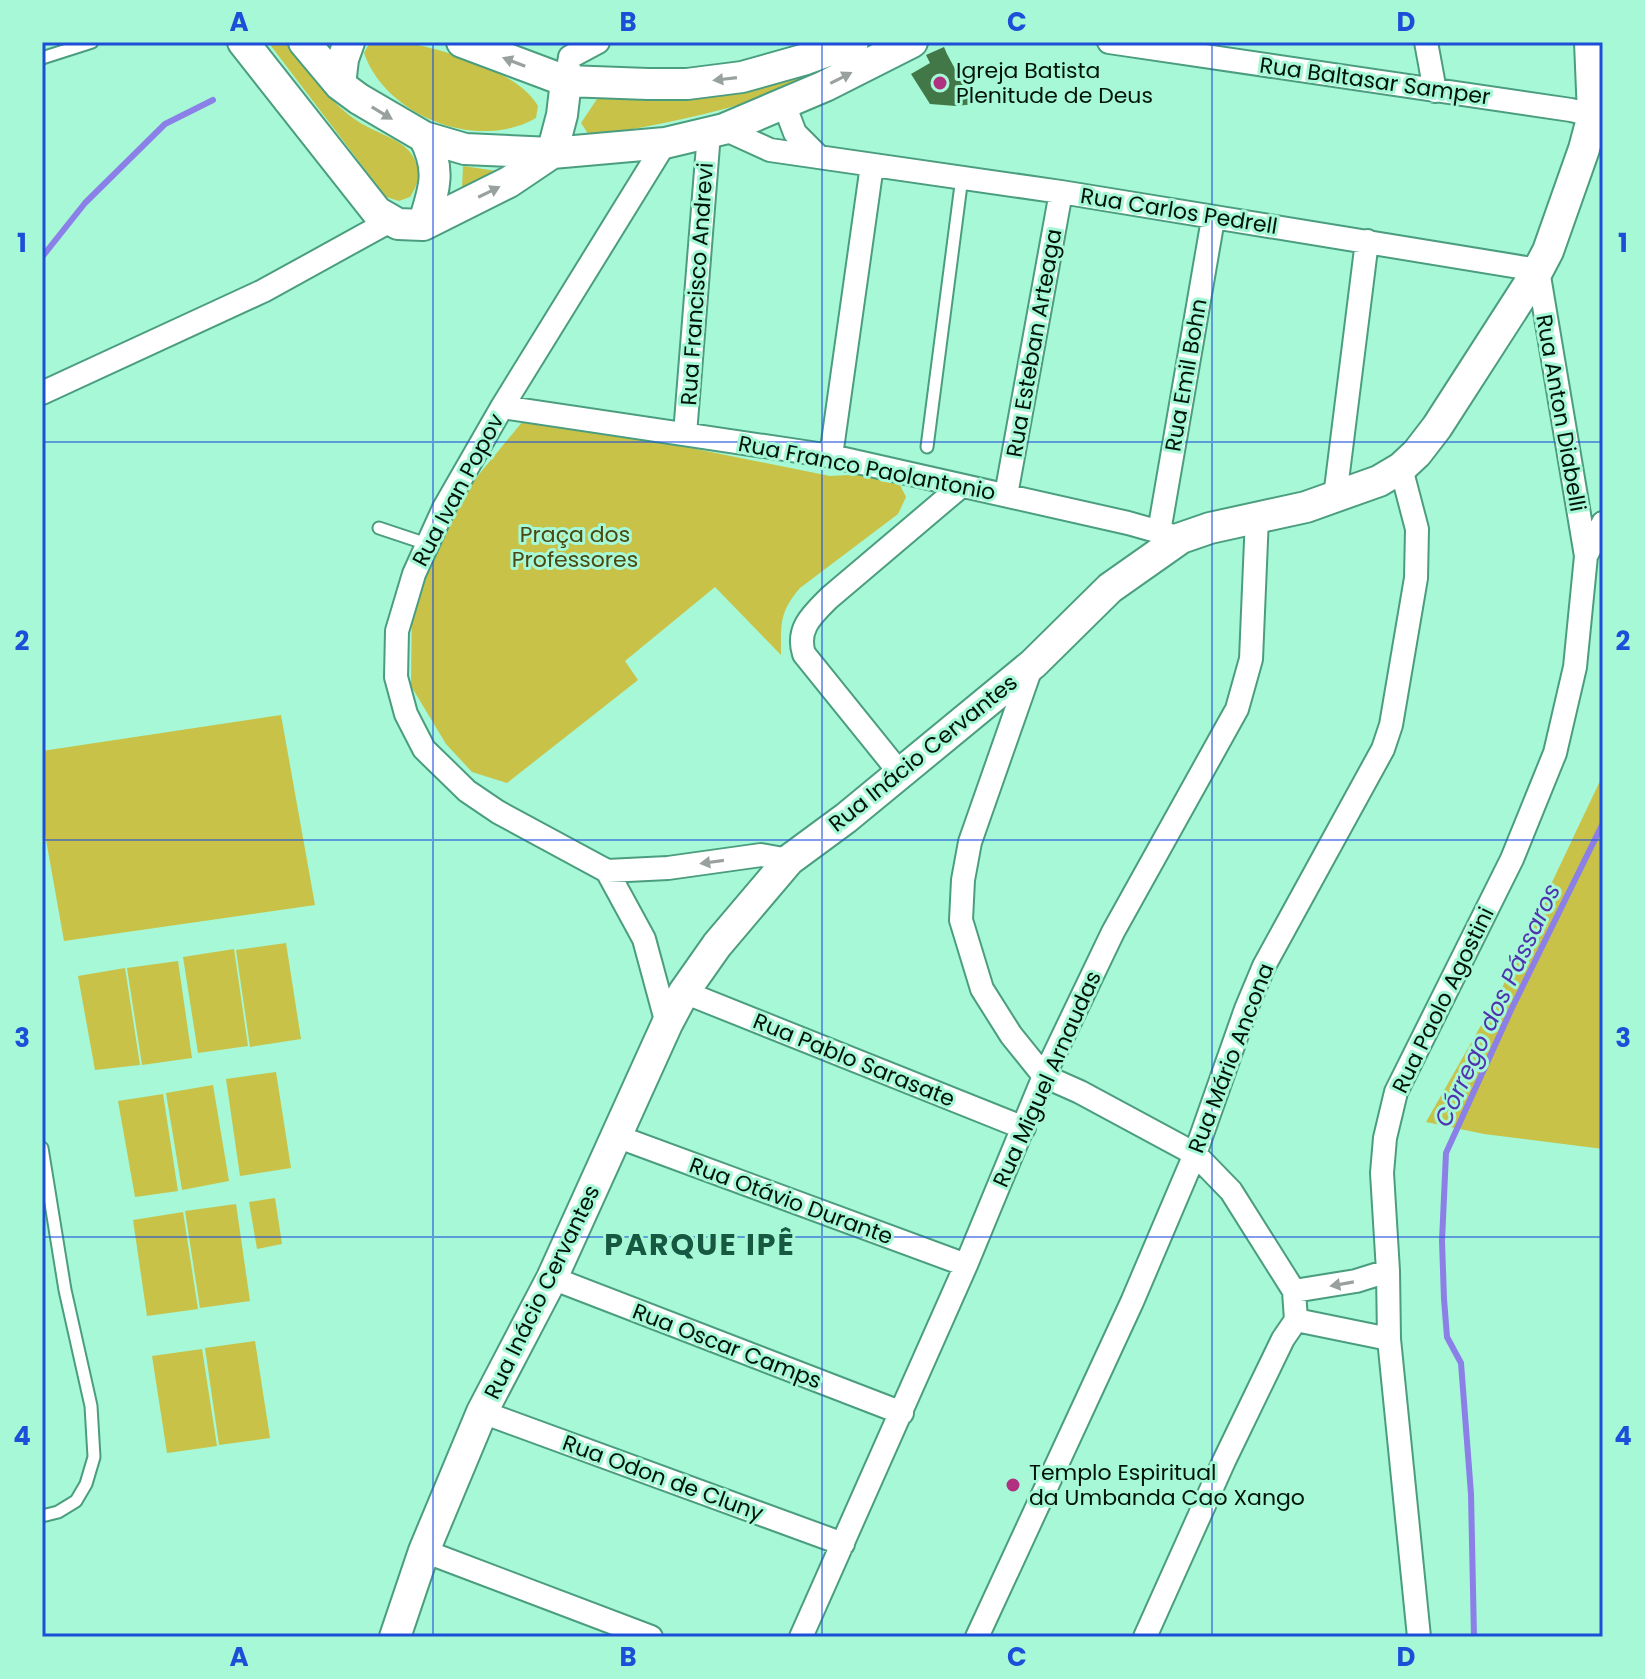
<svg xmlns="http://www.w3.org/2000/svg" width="1645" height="1679" font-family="Poppins,sans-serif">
	<rect width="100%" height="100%" fill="#a6f8d6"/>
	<path fill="#c8c249" d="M268,42H285C307,70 327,100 356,120C373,132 397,137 410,152C422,168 420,182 410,197L399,201L386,197Z
		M370,42C382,42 396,40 408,43C446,50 519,72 538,106L536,118C477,152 386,116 364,53Z
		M867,50C849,60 831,72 813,79C745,108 670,123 598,135H589L581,123L597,99Z
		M463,166L497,171L462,188Z
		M528,415L830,476L885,473L899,483L906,497L898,514L800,588C779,612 781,625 781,655L715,587L625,661L638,680L507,783L472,772L446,744L411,686L412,592L457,501Z
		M281,715L315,905L64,941L42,817V751Z
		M1603,766V1149L1484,1134L1426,1122L1500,992L1600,781Z
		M286,943L301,1039L250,1047L236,950Z
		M234,949L248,1046L198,1053L183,957Z
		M178,961L192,1058L142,1065L127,968Z
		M125,968L140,1065L95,1070L78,976Z
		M276,1072L291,1168L240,1176L226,1079Z
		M213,1085L229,1181L182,1190L166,1093Z
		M163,1094L178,1191L135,1197L118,1101Z
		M275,1198L282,1244L257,1249L249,1202Z
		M236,1204L250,1301L200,1308L185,1211Z
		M183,1212L198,1309L147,1316L133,1220Z
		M255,1341L270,1438L219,1445L205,1348Z
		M202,1349L217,1446L167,1453L152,1356Z"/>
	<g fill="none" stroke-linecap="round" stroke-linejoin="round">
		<path stroke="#8b7fe8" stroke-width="6" d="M42,257L85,203L165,124L213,100
			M1474,1637L1471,1494L1461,1363L1447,1337L1444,1299L1442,1241L1446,1153L1511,1010L1603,823"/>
	</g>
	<path fill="#427748" d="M944,47L947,54L974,104L956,106L930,104L911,74L930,63L926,55Z"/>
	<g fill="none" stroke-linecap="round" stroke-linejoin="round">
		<defs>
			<path id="service" d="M42,58L92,42
				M927,447L962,177
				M379,528L427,544
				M42,1148L65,1290L91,1406L94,1457L86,1484L76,1501L58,1512L42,1516"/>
			<path id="minor" d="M1109,42L1571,110L1593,115
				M1426,42L1435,91
				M566,81L570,57L598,42
				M784,104L795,133L818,156
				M724,129L770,150L1061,192L1538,270L1586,556
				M665,143L502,407L444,508L414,574L397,631L396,677L406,714L424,749L467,791L498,812L607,871L644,939L667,1024
				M42,393L263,291L390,221
				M502,407L831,456L1128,523L1181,538
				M685,434L709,133
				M831,456L872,165
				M1006,495L1061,192
				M1335,497L1367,241
				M1159,532L1213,219
				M1032,665L970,842L963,880L961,920L982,989L1011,1035L1044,1076L1080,1092L1195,1154L1231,1191L1294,1291L1296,1320
				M900,773L804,654C796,629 812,615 829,598L960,487
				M607,871L668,868L761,855L789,860
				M684,992L1024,1128
				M616,1136L966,1265
				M552,1278L902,1413
				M1294,1291L1356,1281L1388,1271
				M1296,1320L1389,1339
				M482,1412L843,1544
				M424,1551L651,1637
				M801,1637L966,1265L1044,1076L1113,932L1237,709L1251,659L1257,517
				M977,1637L1132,1302L1195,1154L1246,1009L1264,966L1383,749L1391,725L1416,578L1417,529L1401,468
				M1145,1637L1224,1461L1283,1339L1296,1320
				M1419,1637L1389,1339L1388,1271L1382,1173L1385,1138L1396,1092L1512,859L1555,753L1575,667L1586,556L1603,523"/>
			<path id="secondary" d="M243,42L377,212L398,224L423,225L509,182L552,153
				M304,42L340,85L359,99L424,137L465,149L552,153L665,143L724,129L825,86L912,42
				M462,42L566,81L648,84H687L742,77L806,59L853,42
				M340,85L343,59L349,42
				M552,153L562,115L566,81
				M423,225C434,190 442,171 424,137
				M395,1637L424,1551L482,1412L552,1278L667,1024L684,992L717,945L789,860L846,818L1033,664L1110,588L1181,538L1210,528L1306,507L1379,481L1401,468L1417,453L1437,427L1538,270L1548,251L1584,149L1593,115L1590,42"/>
		</defs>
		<use href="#service" stroke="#4b9d7f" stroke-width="15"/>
		<use href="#minor" stroke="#4b9d7f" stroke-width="26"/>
		<use href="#secondary" stroke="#4b9d7f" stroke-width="34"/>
		<use href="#service" stroke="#fff" stroke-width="11"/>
		<use href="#minor" stroke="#fff" stroke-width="22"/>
		<use href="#secondary" stroke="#fff" stroke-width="30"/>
	</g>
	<defs><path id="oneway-solid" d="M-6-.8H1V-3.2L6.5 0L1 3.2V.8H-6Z" transform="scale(2)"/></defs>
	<g fill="#99a19e">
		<use href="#oneway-solid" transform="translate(514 62) rotate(-159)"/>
		<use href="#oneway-solid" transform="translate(841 78) rotate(-27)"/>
		<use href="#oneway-solid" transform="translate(725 79) rotate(173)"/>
		<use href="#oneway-solid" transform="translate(382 113) rotate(31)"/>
		<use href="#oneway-solid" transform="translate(489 192) rotate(-26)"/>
		<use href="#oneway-solid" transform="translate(712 862) rotate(172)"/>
		<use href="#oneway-solid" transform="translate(1342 1284) rotate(170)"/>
	</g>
	<path fill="none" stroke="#1d4ed8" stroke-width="2" stroke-opacity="0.55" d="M433,42V1637M822,42V1637M1212,42V1637M42,442H1603M42,840H1603M42,1237H1603"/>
	<g fill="#b03180" stroke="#a6f8d6" stroke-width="3">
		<circle cx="940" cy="83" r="8"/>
		<circle cx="1013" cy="1485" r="8"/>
	</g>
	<g text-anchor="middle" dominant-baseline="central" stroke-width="6" stroke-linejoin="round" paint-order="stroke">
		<g font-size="22" fill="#00140c" stroke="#a6f8d6" text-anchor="start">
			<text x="956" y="70">Igreja Batista<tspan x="956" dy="25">Plenitude de Deus</tspan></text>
			<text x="1029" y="1472">Templo Espiritual<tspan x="1029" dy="25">da Umbanda Cao Xango</tspan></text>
		</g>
		<g font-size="22" fill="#00140c" stroke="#a6f8d6">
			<text transform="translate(1375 81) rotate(8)">Rua Baltasar Samper</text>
			<text transform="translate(1179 211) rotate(9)">Rua Carlos Pedrell</text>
			<text transform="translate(697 284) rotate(-86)">Rua Francisco Andrevi</text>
			<text transform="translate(1034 343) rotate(-80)">Rua Esteban Arteaga</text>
			<text transform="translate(1186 375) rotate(-80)">Rua Emil Bohn</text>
			<text transform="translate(1561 413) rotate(80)">Rua Anton Diabelli</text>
			<text transform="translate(867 468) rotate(11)">Rua Franco Paolantonio</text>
			<text transform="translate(458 490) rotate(-62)">Rua Ivan Popov</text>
			<text transform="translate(923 753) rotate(-39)">Rua Inácio Cervantes</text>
			<text transform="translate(1443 1000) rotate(-64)">Rua Paolo Agostini</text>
			<text transform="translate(1231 1058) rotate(-69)">Rua Mário Ancona</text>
			<text transform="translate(854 1060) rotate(22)">Rua Pablo Sarasate</text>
			<text transform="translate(1047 1079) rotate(-66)">Rua Miguel Arnaudas</text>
			<text transform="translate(791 1201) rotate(20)">Rua Otávio Durante</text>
			<text transform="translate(542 1292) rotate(-64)">Rua Inácio Cervantes</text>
			<text transform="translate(727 1346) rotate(21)">Rua Oscar Camps</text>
			<text transform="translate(663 1478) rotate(20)">Rua Odon de Cluny</text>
		</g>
		<g font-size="22" fill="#4b4811" stroke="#a6f8d6">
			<text x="575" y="534">Praça dos<tspan x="575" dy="25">Professores</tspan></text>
		</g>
		<g font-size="24" font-style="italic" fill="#5033ae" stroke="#a6f8d6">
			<text transform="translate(1497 1005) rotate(-65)">Córrego dos Pássaros</text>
		</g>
		<g font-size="30" font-weight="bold" letter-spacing="2" fill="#165842" stroke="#a6f8d6">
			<text x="700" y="1244">PARQUE IPÊ</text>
		</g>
	</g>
	<rect width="1645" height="1679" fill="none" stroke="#a6f8d6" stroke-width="88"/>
	<rect x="44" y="44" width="1557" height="1591" fill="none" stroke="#1d4ed8" stroke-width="3"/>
	<g font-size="26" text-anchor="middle" font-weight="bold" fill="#1d4ed8">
		<text x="239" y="31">A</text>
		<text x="628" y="31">B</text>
		<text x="1017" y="31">C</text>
		<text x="1406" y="31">D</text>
		<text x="22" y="252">1</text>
		<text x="1623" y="252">1</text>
		<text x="22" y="650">2</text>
		<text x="1623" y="650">2</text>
		<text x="22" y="1047">3</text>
		<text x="1623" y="1047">3</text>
		<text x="22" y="1445">4</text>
		<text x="1623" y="1445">4</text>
		<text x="239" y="1666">A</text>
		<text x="628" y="1666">B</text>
		<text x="1017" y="1666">C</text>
		<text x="1406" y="1666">D</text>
	</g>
</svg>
